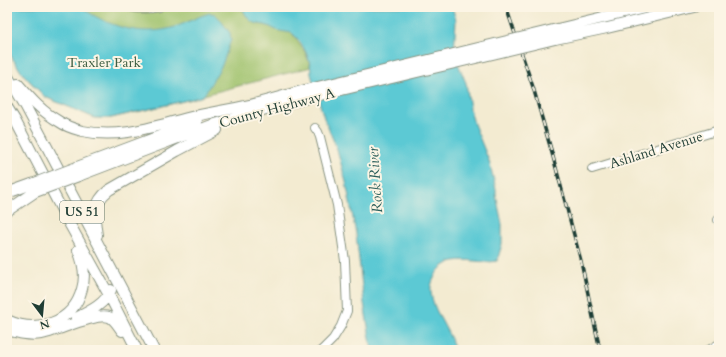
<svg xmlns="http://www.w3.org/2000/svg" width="726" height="357" font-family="Cardo,serif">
	<rect width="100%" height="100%" fill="#fcf5e5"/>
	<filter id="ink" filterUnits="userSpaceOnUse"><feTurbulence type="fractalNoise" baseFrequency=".025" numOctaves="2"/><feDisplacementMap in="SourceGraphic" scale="8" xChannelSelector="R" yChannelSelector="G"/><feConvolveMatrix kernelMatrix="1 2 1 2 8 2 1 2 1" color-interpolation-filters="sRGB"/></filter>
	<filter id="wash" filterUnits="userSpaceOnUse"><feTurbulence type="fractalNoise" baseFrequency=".012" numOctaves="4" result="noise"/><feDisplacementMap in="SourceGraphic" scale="16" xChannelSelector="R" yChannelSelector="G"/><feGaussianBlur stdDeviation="0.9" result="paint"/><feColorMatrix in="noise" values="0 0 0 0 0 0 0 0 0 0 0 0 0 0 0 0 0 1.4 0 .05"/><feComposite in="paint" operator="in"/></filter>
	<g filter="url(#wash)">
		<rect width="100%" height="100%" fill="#f3ebd1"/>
		<path fill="#9dc16b" stroke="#5e7f50" d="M7,7H242C246,16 249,21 259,24C262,25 265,24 268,26C276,29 284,31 292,33L305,52L311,67L204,95L200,97L111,118H95L45,97L22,73L7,50Z"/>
		<path fill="#5cc9d4" stroke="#3e8384" d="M7,7H81C108,27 142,37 175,27C187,23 198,16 210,13L215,14L219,18L230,33L231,40L222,65L204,95L200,97L111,118H95L45,97L22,73L7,50Z
			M242,7H452L456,20L454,54L466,83L470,109L474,124L489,161L496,189V195L502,224V244L497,261C482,264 468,258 454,261C446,263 438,269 435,276C432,282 430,287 431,293C433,308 443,322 449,335C452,340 453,345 454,350H372L364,303L356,234L346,182L337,149L324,118L311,74C311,59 303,43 292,33C288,32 284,32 280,31C274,30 270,26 265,25C251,23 248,21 242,7Z"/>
	</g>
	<g filter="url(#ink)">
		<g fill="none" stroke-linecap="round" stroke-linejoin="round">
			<defs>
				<path id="minor" d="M130,7C140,9 149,9 159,7
					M315,128L318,132L320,137L337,205L345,261L347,311L341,326L333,339L322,350
					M592,169L719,130
					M718,220H719
					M709,350L719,344"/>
				<path id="major" d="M553,30L649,7
					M555,39L607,28L694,7
					M7,75L26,107L154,350
					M18,84C31,99 42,112 60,122C67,127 75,129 82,131C119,139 152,127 187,118C207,113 228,110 249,105
					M7,107L15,120L64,214L109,295L137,350
					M243,107L305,90
					M77,167L197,122
					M81,175L212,125L259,111L308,98
					M7,193L32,184
					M7,211L35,192
					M97,235C94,217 92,203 109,190L177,151L217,130
					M76,318C90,311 105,304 111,290
					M7,320C37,334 73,323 82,289C86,276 83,262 78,250
					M7,330C18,333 29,336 41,334C56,332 96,312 109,317C115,319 118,326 122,331"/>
			</defs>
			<use href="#minor" stroke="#899482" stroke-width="10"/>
			<use href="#major" stroke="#899482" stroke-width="12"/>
			<use href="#minor" stroke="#fff" stroke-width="8"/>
			<use href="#major" stroke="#fff" stroke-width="10"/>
			<defs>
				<path id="rail" d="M506,7L533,87L552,153L581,261L600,350"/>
			</defs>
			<use href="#rail" stroke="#1f3d34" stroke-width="3.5"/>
			<use href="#rail" stroke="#fcf5e5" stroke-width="2" stroke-dasharray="6" stroke-linecap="butt"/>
			<defs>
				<path id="major-bridge" d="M305,90L553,30
					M308,98L555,39
					M32,184L77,167
					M35,192L81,175"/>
			</defs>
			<use href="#major-bridge" stroke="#899482" stroke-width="12" stroke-linecap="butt"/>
			<use href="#major-bridge" stroke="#fff" stroke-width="10"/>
		</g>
	</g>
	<g text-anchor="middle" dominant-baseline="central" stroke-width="4" stroke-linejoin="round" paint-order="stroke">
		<rect fill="#fcf5e5" stroke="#617469" stroke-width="1" x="60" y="201" width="44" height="22" rx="3"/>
		<g font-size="13" font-weight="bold" fill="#1f3d34">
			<text x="82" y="212">US 51</text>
		</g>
		<g font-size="14" fill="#3e5e42" stroke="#fcf5e5">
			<text x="104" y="62">Traxler Park</text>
		</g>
		<g font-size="14" fill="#1f3d34" stroke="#fcf5e5">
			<text transform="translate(277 108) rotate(-15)">County Highway A</text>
			<text transform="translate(656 150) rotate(-17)">Ashland Avenue</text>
		</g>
		<g font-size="15" font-style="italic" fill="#2e605c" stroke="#fcf5e5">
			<text transform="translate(375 180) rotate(-94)">Rock River</text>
		</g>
	</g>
	<rect width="726" height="357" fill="none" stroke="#fcf5e5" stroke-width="24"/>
	<g transform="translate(42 315) rotate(164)" stroke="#fcf5e5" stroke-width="3" paint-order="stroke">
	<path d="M0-3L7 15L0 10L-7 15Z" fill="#1f3d34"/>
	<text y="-6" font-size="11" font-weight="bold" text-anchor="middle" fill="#1f3d34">N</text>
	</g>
</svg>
